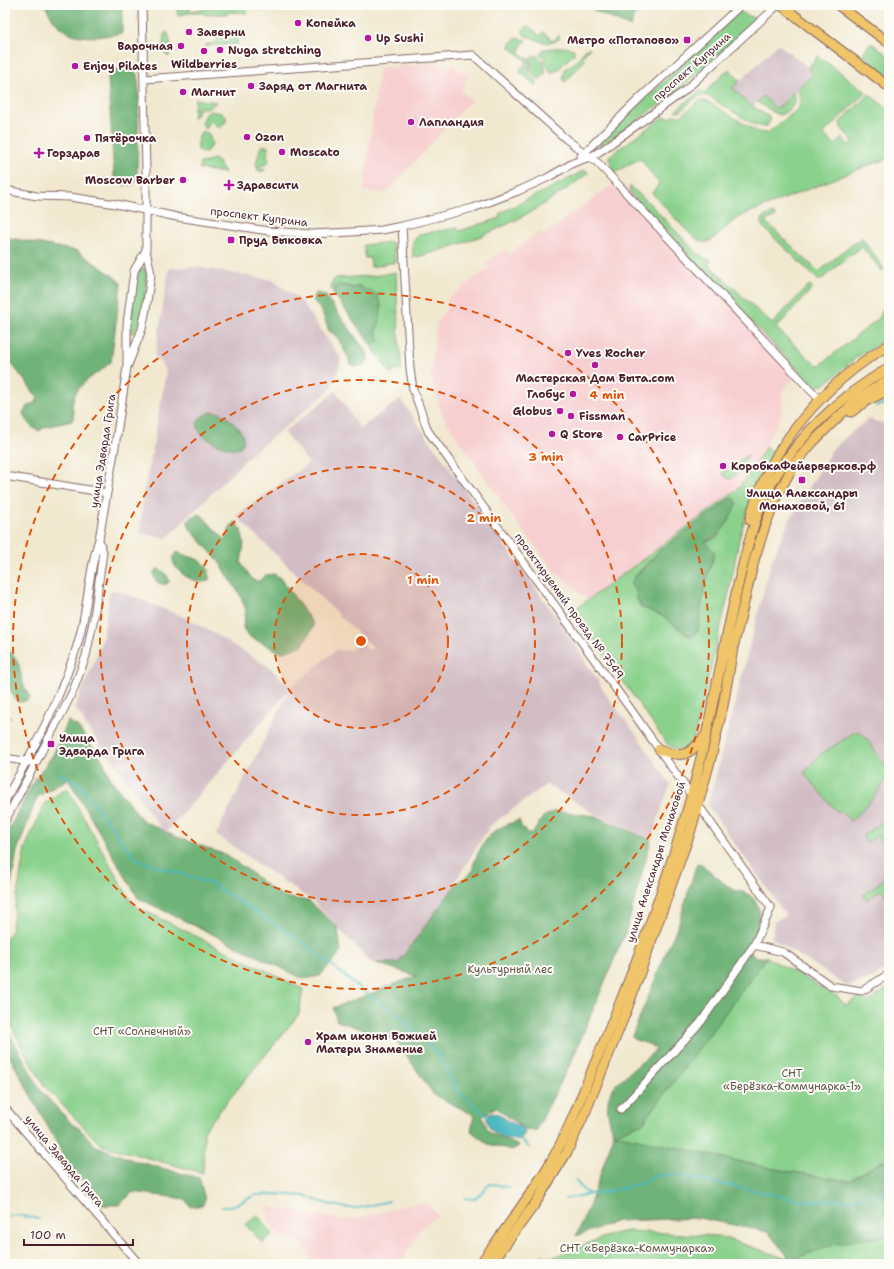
<svg xmlns="http://www.w3.org/2000/svg" width="894" height="1269" font-family="'Shantell Sans',sans-serif">
	<rect width="100%" height="100%" fill="#fdfcf7"/>
	<filter id="ink" filterUnits="userSpaceOnUse"><feTurbulence type="fractalNoise" baseFrequency=".025" numOctaves="2"/><feDisplacementMap in="SourceGraphic" scale="8" xChannelSelector="R" yChannelSelector="G"/><feConvolveMatrix kernelMatrix="1 2 1 2 8 2 1 2 1" color-interpolation-filters="sRGB"/></filter>
	<filter id="wash" filterUnits="userSpaceOnUse"><feTurbulence type="fractalNoise" baseFrequency=".012" numOctaves="4" result="noise"/><feDisplacementMap in="SourceGraphic" scale="16" xChannelSelector="R" yChannelSelector="G"/><feGaussianBlur stdDeviation="0.9" result="paint"/><feColorMatrix in="noise" values="0 0 0 0 0 0 0 0 0 0 0 0 0 0 0 0 0 1.4 0 .05"/><feComposite in="paint" operator="in"/></filter>
	<g filter="url(#wash)">
		<rect width="100%" height="100%" fill="#f1e8cf"/>
		<path fill="#f7cfd0" d="M436,63L445,72L452,65L462,73L464,71L469,76L463,82L466,85L461,91L471,100L386,193L364,191L379,68Z
			M615,185L625,187L633,192L803,371L782,390L783,408L780,418L751,472L736,491L588,600L555,571L512,516L454,433L441,412L432,380L431,367L437,323L444,312L450,304L446,300L489,268L485,264L505,249L509,254L541,231L544,235L606,189Z
			M427,1203L438,1216L428,1222L420,1230L400,1264H310L308,1251L303,1244L296,1240L282,1236L274,1230L270,1222L266,1206L336,1219L351,1220L411,1204Z"/>
		<path fill="#d2bdc5" d="M778,44L803,63L813,73L779,108L757,102L754,107L746,102L733,88Z
			M197,267L272,280L300,300L341,359L338,372L331,389L248,457L167,538L140,533L143,495L152,453L166,371L155,356L169,268Z
			M336,391L360,429L400,399L569,635L609,699L635,733L670,784L651,839L593,813L547,784L490,826L403,965L371,963L314,902L216,835L290,689L165,834L114,762L88,729L78,711L74,708L95,661L103,635L110,591L117,590L184,617L206,629L268,666L291,687L336,650H350L362,642L367,649H374L236,516L309,463L284,432Z
			M868,419L889,425V967L873,978L847,986L772,938L774,922L786,915L708,806L771,563L788,523L833,448Z"/>
		<path fill="#8ad18c" stroke="#6a785c" fill-rule="evenodd" d="M180,5H188L190,11L238,5H268L267,11L248,8L247,13L230,12L226,14H212L208,15L201,13H188L178,16L177,7Z
			M739,12L757,19L679,90L601,146L598,143Z
			M528,25L540,36L543,32L553,41L559,35V39C548,48 536,38 525,36L522,31Z
			M167,32L168,33L172,50L168,57C161,51 163,42 164,34Z
			M230,35L237,39V44L205,46L207,44H213L218,37H225Z
			M516,38L527,40L521,46L520,53L530,60C530,70 525,73 536,80L537,84L536,86L519,71L527,62L509,46Z
			M869,44H873L889,56V77L862,55Z
			M563,47L574,49V54L562,65L559,70L551,72C547,67 546,60 541,55V52L545,49Z
			M590,48L582,57L585,60L565,82L563,79L565,69L575,62L586,49Z
			M537,55L543,61L546,72L540,79C526,73 533,68 531,57Z
			M818,56L866,92L823,134L835,145L842,138L849,145L853,141L841,128L840,122L869,94L889,110V159L869,165L741,216C729,222 718,238 709,241C707,242 703,243 700,241C691,238 661,202 652,193L659,184L641,159L631,163L615,173L613,171L609,158V156L663,117L672,118L673,115L681,116L700,100L708,102L758,132L764,133L769,132L799,108L801,99L797,89L813,74L808,68Z
			M729,69L740,80L733,88L746,102L769,117L770,121L766,127L755,125L709,97C697,92 690,104 681,111H675L701,90L704,93Z
			M793,92C800,103 790,109 781,115L775,113L757,102L763,96L775,108H779Z
			M195,99L216,102L209,108H199L196,115L193,118Z
			M211,111L222,113L226,116V122L219,128L211,121L207,125L205,129L202,124L206,113Z
			M203,131L209,134L212,144L208,150L203,153L198,150C197,144 198,135 203,131Z
			M261,146H267L269,149L267,155L269,161L265,165H260V169H264V171H258L256,163C259,157 258,152 261,146Z
			M213,159L218,162L225,173L199,169L200,163L207,162Z
			M584,170L587,171L588,173C532,217 482,240 413,258V241L420,234L457,228L459,231L500,218L499,214C527,198 557,187 584,170Z
			M630,186L648,202L694,250L704,258L711,260L708,264L772,324L806,288L810,285L813,288L776,328L816,365H820L878,319L881,315L882,310H889V337L856,358L824,385L818,386L816,388L754,325L630,193Z
			M773,213L776,217L767,220L766,222L819,272L847,248L862,238L884,269L882,271L862,247L846,258L821,280H818L762,226V220L764,217Z
			M389,242H391L394,248L395,262L371,267L370,258H365L364,245Z
			M145,268C149,279 142,327 132,334C129,325 136,277 141,269Z
			M396,272L399,341L402,370C397,369 393,370 391,374L371,345L374,344C376,330 381,319 381,305L360,286L353,288L344,285L334,291V294C330,288 330,282 336,278L373,276Z
			M765,447L774,452L761,476L750,503L739,539L730,588L693,742C686,752 676,752 667,744L576,615L578,607L736,491L751,472ZM731,498L720,534L715,538L705,542L714,551V556L709,570L704,589L698,631L685,634L663,616L641,607L637,599L635,576L658,552Z
			M747,455H748L740,470L732,479L727,478L722,473Z
			M855,732H860L864,735L888,769C889,784 861,812 850,821L842,811L838,813L804,773L820,755Z
			M67,788L133,905L303,989L299,1014L204,1130L203,1173L101,1145L45,1087L18,1040L5,1010V941L11,931L25,848L45,803Z
			M885,820H889V851L877,836L867,843L862,836Z
			M889,875V900L881,890L867,900L863,895Z
			M767,957L838,997L845,1005L862,996L868,1002L889,987V1157L849,1181L774,1169L614,1134L643,1123Z
			M257,1215L273,1234L262,1243L246,1225Z
			M628,1231L718,1236L791,1260L834,1244L889,1235V1264H533L542,1255L548,1257H554L612,1234Z"/>
		<path fill="#6fb378" stroke="#5c6952" d="M45,5H122V33C101,37 74,42 57,24C52,19 48,11 45,5Z
			M587,5H636L631,27L597,12Z
			M127,68L137,74L139,90L137,179L133,185H122L114,177L108,76L116,69Z
			M5,237L77,251L112,275L121,283L111,362C98,374 78,382 73,400C70,408 76,411 72,421L45,427L39,431C30,427 26,422 23,413L28,405L35,403L38,398L5,355Z
			M340,285L353,288L360,286L366,291L370,289C384,298 383,316 376,331L379,338L378,342L371,345L334,294L335,287Z
			M316,293L325,295L367,353L368,360L364,365L356,367L350,364L348,357L339,340L334,334L329,331L322,312L313,300V296Z
			M211,412C215,412 218,412 221,413C229,418 255,439 238,448C231,452 204,439 200,432C198,430 198,426 197,423L201,417Z
			M731,498L736,500L737,504C727,523 725,533 705,542L714,551V556L709,570L704,589L698,631L694,636L691,637L663,616L641,607L637,599L636,591L630,583L658,552Z
			M199,514L202,515L215,530L225,539L227,538L230,527L234,522L237,523L241,530L244,543L241,563L250,576L255,581H259L266,575L274,574L279,577L290,591L313,624V627L303,645L285,652H280L274,649L261,642L253,639L246,634L243,627L246,610L240,595L218,560L190,529L188,522L190,518Z
			M177,552C192,559 211,558 209,580C197,589 161,564 177,552Z
			M157,569C164,571 167,574 169,581L167,584C159,585 153,581 154,572Z
			M5,647C24,662 17,669 25,688C27,691 29,693 30,697C27,701 24,702 19,702C12,697 12,689 5,683Z
			M68,721L77,726L103,761L111,780L142,820L174,836L226,855L249,871L272,890L288,898L309,901L338,928L341,952L320,976L304,979L138,898L68,779L37,797L17,851L5,918V837L35,779L53,755Z
			M555,811L595,816L651,840L626,931L572,1060L536,1131C524,1132 505,1114 496,1107L482,1117L489,1132L519,1146L512,1150L488,1144L471,1131L474,1115L434,1095L396,1040L337,1021L333,1008L416,976L376,963H398L456,884L472,872C474,857 485,837 498,829C504,825 512,823 519,820L521,826L527,833H533L543,817Z
			M700,863C710,871 720,881 731,888C736,892 742,891 748,894C769,909 757,931 748,949L754,957H767L643,1123L615,1134L774,1169L849,1181L889,1157V1235L834,1244L791,1260L768,1232L699,1218L618,1221L576,1236L590,1204L614,1134C607,1116 603,1099 617,1083L656,1050L651,1045L633,1039L632,1036L670,943L678,926L695,869L697,864Z
			M5,1023L12,1038L41,1091L73,1125L79,1128L96,1146L135,1161L199,1178L205,1199L203,1205L191,1207L185,1199L133,1192L119,1205H103L62,1155L60,1149L5,1048Z"/>
		<path fill="#4bbac1" stroke="#4a6c76" d="M491,1113L499,1114L508,1121L523,1128L525,1131C522,1152 480,1131 488,1115Z"/>
		<g fill="none" stroke-linecap="round" stroke-linejoin="round">
			<path stroke="#4bbac1" stroke-width="2" d="M618,5L636,16
				M876,406L889,403
				M5,712L10,718
				M59,774L78,783L136,859L212,884L303,942L368,995L399,1015L417,1035L437,1053L450,1076L455,1088L488,1117
				M518,1138L530,1148
				M576,1181L583,1190L589,1194L602,1193L643,1183L655,1176L673,1174L804,1201L850,1200L889,1190
				M465,1198L475,1199L490,1184L499,1185L509,1188
				M565,1199L589,1194
				M222,1207H230L256,1195L275,1194L304,1196L328,1204L347,1208H359L389,1201
				M5,1217L17,1215L39,1219"/>
		</g>
	</g>
	<g filter="url(#ink)">
		<g fill="none" stroke-linecap="round" stroke-linejoin="round">
			<defs>
				<path id="minor" d="M144,79L473,55L566,139L598,163L820,400
					M581,156L642,96L741,5
					M5,190L37,196L70,197L116,204L177,217L269,231L312,234L352,232L382,230L402,226L473,208L518,191L547,178L573,163L590,157L602,150L683,92L778,5
					M402,226L410,369L413,389L428,431L629,707L771,908L754,945L701,1022L621,1109
					M128,365L142,329L146,309L151,274L146,250V169L142,5
					M5,476L107,493
					M5,758L30,762
					M5,801C14,783 25,765 34,747C50,717 64,684 75,652C88,616 87,576 99,539L115,447L127,367V324L134,271L146,250
					M5,821L63,711L73,691L86,656L94,617L103,552L99,540
					M754,945L783,952L831,986L862,991L889,974
					M5,1108L139,1264"/>
				<path id="major" d="M781,5L889,87
					M838,5L889,43
					M851,412L868,400L889,390
					M750,520C767,448 826,382 889,345
					M659,749C682,759 689,756 704,737
					M480,1264C504,1231 528,1199 549,1165C568,1133 581,1097 595,1063C627,988 657,909 681,831C706,752 718,670 737,589C745,557 752,523 767,493C792,440 839,397 889,368
					M491,1264L535,1204L567,1152L585,1113L626,1012L690,833L711,758L723,706L733,648L755,557L765,526L776,498L793,466L813,442L839,416L858,399L889,379"/>
			</defs>
			<use href="#minor" stroke="#846564" stroke-width="9"/>
			<use href="#major" stroke="#846564" stroke-width="11"/>
			<use href="#minor" stroke="#fff" stroke-width="7"/>
			<use href="#major" stroke="#f0c469" stroke-width="9"/>
		</g>
	</g>
	<circle cx="361" cy="641" r="87" fill="#e0560e" fill-opacity=".12"/>
	<g fill="none" stroke="#e0560e" stroke-width="2" stroke-dasharray="7 5">
		<circle cx="361" cy="641" r="87"/>
		<circle cx="361" cy="641" r="174"/>
		<circle cx="361" cy="641" r="261"/>
		<circle cx="361" cy="641" r="348"/>
	</g>
	<g fill="#b5179e" stroke="#fdfcf7" stroke-width="1.5">
		<circle cx="298" cy="23" r="4"/>
		<circle cx="189" cy="32" r="4"/>
		<circle cx="368" cy="38" r="4"/>
		<rect x="683" y="36" width="8" height="8" rx="2"/>
		<circle cx="181" cy="46" r="4"/>
		<circle cx="220" cy="50" r="4"/>
		<circle cx="204" cy="51" r="4"/>
		<circle cx="75" cy="66" r="4"/>
		<circle cx="251" cy="86" r="4"/>
		<circle cx="183" cy="92" r="4"/>
		<circle cx="411" cy="122" r="4"/>
		<circle cx="247" cy="137" r="4"/>
		<circle cx="87" cy="138" r="4"/>
		<circle cx="282" cy="152" r="4"/>
		<path d="M37 147h4v4h4v4h-4v4h-4v-4h-4v-4h4z"/>
		<circle cx="183" cy="180" r="4"/>
		<path d="M227 179h4v4h4v4h-4v4h-4v-4h-4v-4h4z"/>
		<rect x="227" y="236" width="8" height="8" rx="2"/>
		<circle cx="568" cy="353" r="4"/>
		<circle cx="595" cy="365" r="4"/>
		<circle cx="573" cy="394" r="4"/>
		<circle cx="560" cy="411" r="4"/>
		<circle cx="571" cy="416" r="4"/>
		<circle cx="552" cy="434" r="4"/>
		<circle cx="620" cy="437" r="4"/>
		<circle cx="723" cy="466" r="4"/>
		<rect x="798" y="476" width="8" height="8" rx="2"/>
		<rect x="47" y="740" width="8" height="8" rx="2"/>
		<circle cx="308" cy="1042" r="4"/>
	</g>
	<g text-anchor="middle" dominant-baseline="central" stroke-width="4" stroke-linejoin="round" paint-order="stroke">
		<g font-size="11" font-weight="bold" fill="#4a1f2b" stroke="#fdfcf7" text-anchor="start">
			<text x="306" y="23">Копейка</text>
			<text x="197" y="32">Заверни</text>
			<text x="376" y="38">Up Sushi</text>
			<text x="679" y="40" text-anchor="end">Метро «Потапово»</text>
			<text x="173" y="46" text-anchor="end">Варочная</text>
			<text x="228" y="50">Nuga stretching</text>
			<text x="204" y="64" text-anchor="middle">Wildberries</text>
			<text x="83" y="66">Enjoy Pilates</text>
			<text x="259" y="86">Заряд от Магнита</text>
			<text x="191" y="92">Магнит</text>
			<text x="419" y="122">Лапландия</text>
			<text x="255" y="137">Ozon</text>
			<text x="95" y="138">Пятёрочка</text>
			<text x="290" y="152">Moscato</text>
			<text x="47" y="153">Горздрав</text>
			<text x="175" y="180" text-anchor="end">Moscow Barber</text>
			<text x="237" y="185">Здравсити</text>
			<text x="239" y="240">Пруд Быковка</text>
			<text x="576" y="353">Yves Rocher</text>
			<text x="595" y="378" text-anchor="middle">Мастерская Дом Быта.com</text>
			<text x="565" y="394" text-anchor="end">Глобус</text>
			<text x="552" y="411" text-anchor="end">Globus</text>
			<text x="579" y="416">Fissman</text>
			<text x="560" y="434">Q Store</text>
			<text x="628" y="437">CarPrice</text>
			<text x="731" y="466">КоробкаФейерверков.рф</text>
			<text x="802" y="493" text-anchor="middle">Улица Александры<tspan x="802" dy="13">Монаховой, 61</tspan></text>
			<text x="59" y="738">Улица<tspan x="59" dy="13">Эдварда Грига</tspan></text>
			<text x="316" y="1036">Храм иконы Божией<tspan x="316" dy="13">Матери Знамение</tspan></text>
		</g>
		<g font-size="11" fill="#4a1f2b" stroke="#fdfcf7">
			<text transform="translate(692 67) rotate(-41)">проспект Куприна</text>
			<text transform="translate(259 217) rotate(7)">проспект Куприна</text>
			<text transform="translate(103 451) rotate(-81)">улица Эдварда Грига</text>
			<text transform="translate(569 606) rotate(54)">проектируемый проезд № 7549</text>
			<text transform="translate(656 862) rotate(-72)">улица Александры Монаховой</text>
			<text transform="translate(64 1161) rotate(50)">улица Эдварда Грига</text>
		</g>
		<g font-size="11" fill="#5d5448" stroke="#fdfcf7">
			<text x="510" y="969">Культурный лес</text>
			<text x="142" y="1031">СНТ «Солнечный»</text>
			<text x="792" y="1073">СНТ<tspan x="792" dy="13">«Берёзка-Коммунарка-1»</tspan></text>
			<text x="637" y="1248">СНТ «Берёзка-Коммунарка»</text>
		</g>
	</g>
	<circle cx="361" cy="641" r="6" fill="#e0560e" stroke="#fdfcf7" stroke-width="2"/>
	<g font-size="12" text-anchor="middle" font-weight="bold" fill="#e0560e" stroke="#fdfcf7" stroke-width="4" stroke-linejoin="round" paint-order="stroke">
		<text x="607" y="399">4 min</text>
		<text x="546" y="461">3 min</text>
		<text x="484" y="522">2 min</text>
		<text x="423" y="584">1 min</text>
	</g>
	<rect width="894" height="1269" fill="none" stroke="#fdfcf7" stroke-width="20"/>
	<path d="M24 1239v6h109v-6" fill="none" stroke="#4a1f2b" stroke-width="2"/>
	<text x="30" y="1239" font-size="12" fill="#4a1f2b" stroke="#fdfcf7" stroke-width="3" paint-order="stroke">100 m</text>
</svg>
